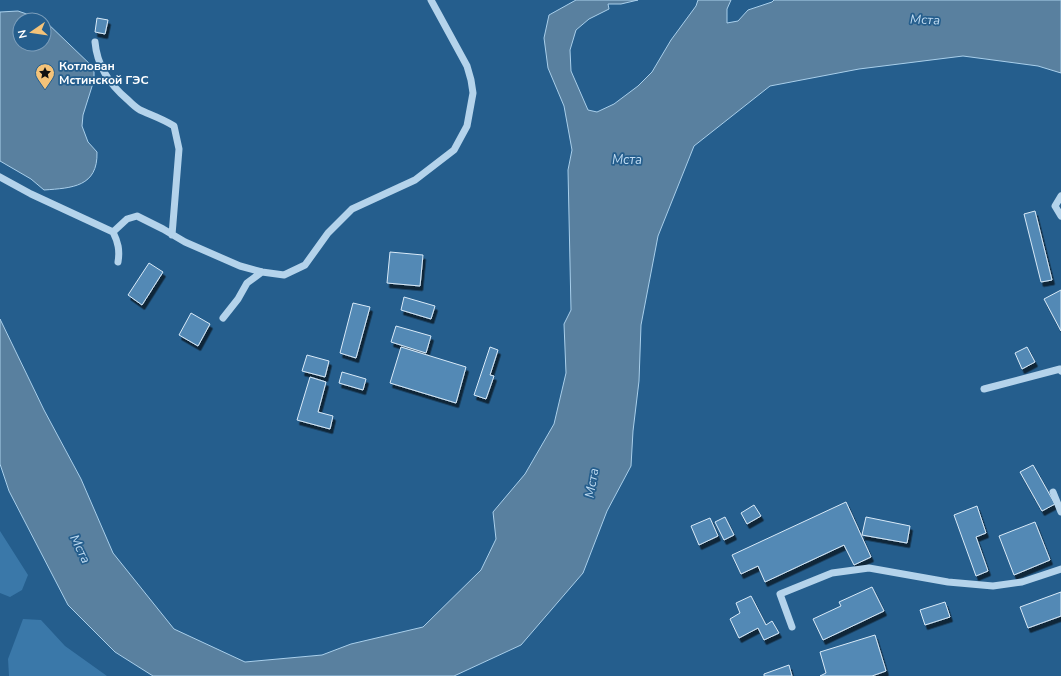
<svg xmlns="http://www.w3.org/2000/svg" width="1061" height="676" font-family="'Nunito Sans',sans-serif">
	<defs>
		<filter id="shadow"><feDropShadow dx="2.5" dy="4.5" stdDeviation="0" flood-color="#0009"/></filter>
	</defs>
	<rect width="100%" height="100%" fill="#255e8d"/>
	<path fill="#3a78a9" d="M0,531L28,575L22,590L10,597L0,593Z
		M23,619L41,620L65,646L107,676H9L8,659Z"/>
	<path fill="#59809f" stroke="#a9cfeb" d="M576,0H638L621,4H608L609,9L589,19L576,30L570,50L571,71L588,110L597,112L614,104L638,86L652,72L671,40L696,6L698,0H731L727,9V23L738,21L748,10L772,2L774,0H1061V73L1038,66L963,56L859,69L770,86L694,146L658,236L641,325L639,381L633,431L631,466L607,511L583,573L521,645L454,676H153L115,652L68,605L9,491L0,464V319L44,410L81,479L113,553L174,629L245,662L322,655L351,644L423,627L481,570L496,539L493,512L525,474L554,424L566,373L564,324L571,310L568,170L572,150L564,106L548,68L544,38L549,15Z
		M18,11L44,20H20V44H44V20L94,68V80L83,115L82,126L88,142L97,152C98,187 72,188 44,190L31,179L0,161V12Z"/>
	<path fill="#5289b5" stroke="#d9eaf8" filter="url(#shadow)" d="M97,18L108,20L105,34L95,32Z
		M1035,211L1052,280L1041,282L1024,214Z
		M390,252L423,255L420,286L387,283Z
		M149,263L163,272L142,305L128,295Z
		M1061,290V331L1044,299Z
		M404,297L435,306L431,319L401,310Z
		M353,303L370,307L356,358L340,353Z
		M191,313L210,324L198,346L179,335Z
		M396,326L431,336L426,353L391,342Z
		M401,347L466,367L456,403L390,383Z
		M490,347L498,350L490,375L494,376L486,399L474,395Z
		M1027,347L1035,362L1022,369L1015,353Z
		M307,355L329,361L325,377L302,371Z
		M342,372L366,379L363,390L339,383Z
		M310,377L326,382L318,412L333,416L330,429L297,420Z
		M1033,465L1055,504L1042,511L1020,472Z
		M846,502L871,557L854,565L844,545L765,582L758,566L741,574L732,555Z
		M754,505L761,516L747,524L741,513Z
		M977,506L986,533L976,537L988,571L976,576L954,515Z
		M725,517L734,535L724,540L715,522Z
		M866,517L910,526L907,543L862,535Z
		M710,518L718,536L699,545L691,526Z
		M1035,522L1050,560L1014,575L999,536Z
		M872,587L884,611L823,640L813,619L841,606L839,602Z
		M1061,592V616L1028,628L1020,607Z
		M751,596L766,625L772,621L779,633L764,640L758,628L739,638L730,619L740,613L736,603Z
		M945,602L950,617L925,625L920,610Z
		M875,635L886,671L872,676H820L826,673L820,652Z
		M789,665L792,676H764V674Z"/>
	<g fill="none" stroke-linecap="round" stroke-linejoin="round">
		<path stroke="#b4d3eb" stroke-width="7" d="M95,42C97,65 110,85 128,100C131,103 135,107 140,110C151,115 163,119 174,126L179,149L172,235
			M0,177L31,194L113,232
			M1061,196L1055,206L1061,216
			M113,232L127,219L137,216L163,229L185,242L240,266L262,272L284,275L305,265L328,233L352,209L415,180L454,150L467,126L473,93L471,80L467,66L431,0
			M113,232C118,242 120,250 118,262
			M223,318L238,299L247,283L262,272
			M984,389L1060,369L1061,371
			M1053,492L1061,512
			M792,627L780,594L832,573L869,568L948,582L993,586L1022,582L1061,569"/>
	</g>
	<defs>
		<symbol id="sight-pin" viewBox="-11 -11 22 30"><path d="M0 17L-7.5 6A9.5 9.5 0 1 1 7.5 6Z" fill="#f4c379" stroke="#255e8d"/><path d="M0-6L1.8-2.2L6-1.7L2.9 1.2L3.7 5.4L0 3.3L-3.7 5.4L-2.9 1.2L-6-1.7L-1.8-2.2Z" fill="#111"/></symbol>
	</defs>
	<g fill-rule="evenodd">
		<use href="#sight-pin" x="34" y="62" width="22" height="30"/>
	</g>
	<g text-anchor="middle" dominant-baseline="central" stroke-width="3.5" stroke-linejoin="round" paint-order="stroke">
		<g font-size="12" font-weight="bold" fill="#fff" stroke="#255e8d" text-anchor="start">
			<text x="59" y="66">Котлован<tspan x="59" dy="14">Мстинской ГЭС</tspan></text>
		</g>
		<g font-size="13" font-style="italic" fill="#c0dcf2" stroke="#255e8d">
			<text transform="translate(925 20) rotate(2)">Мста</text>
			<text x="627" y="160">Мста</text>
			<text transform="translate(592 483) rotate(-81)">Мста</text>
			<text transform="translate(80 549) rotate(64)">Мста</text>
		</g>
	</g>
	<g transform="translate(32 32) rotate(257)"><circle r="19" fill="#255e8d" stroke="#7c9ebb"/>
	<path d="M0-3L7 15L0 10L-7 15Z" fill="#f4c379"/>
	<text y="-6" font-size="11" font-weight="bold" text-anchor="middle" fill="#ffffff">N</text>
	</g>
</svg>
